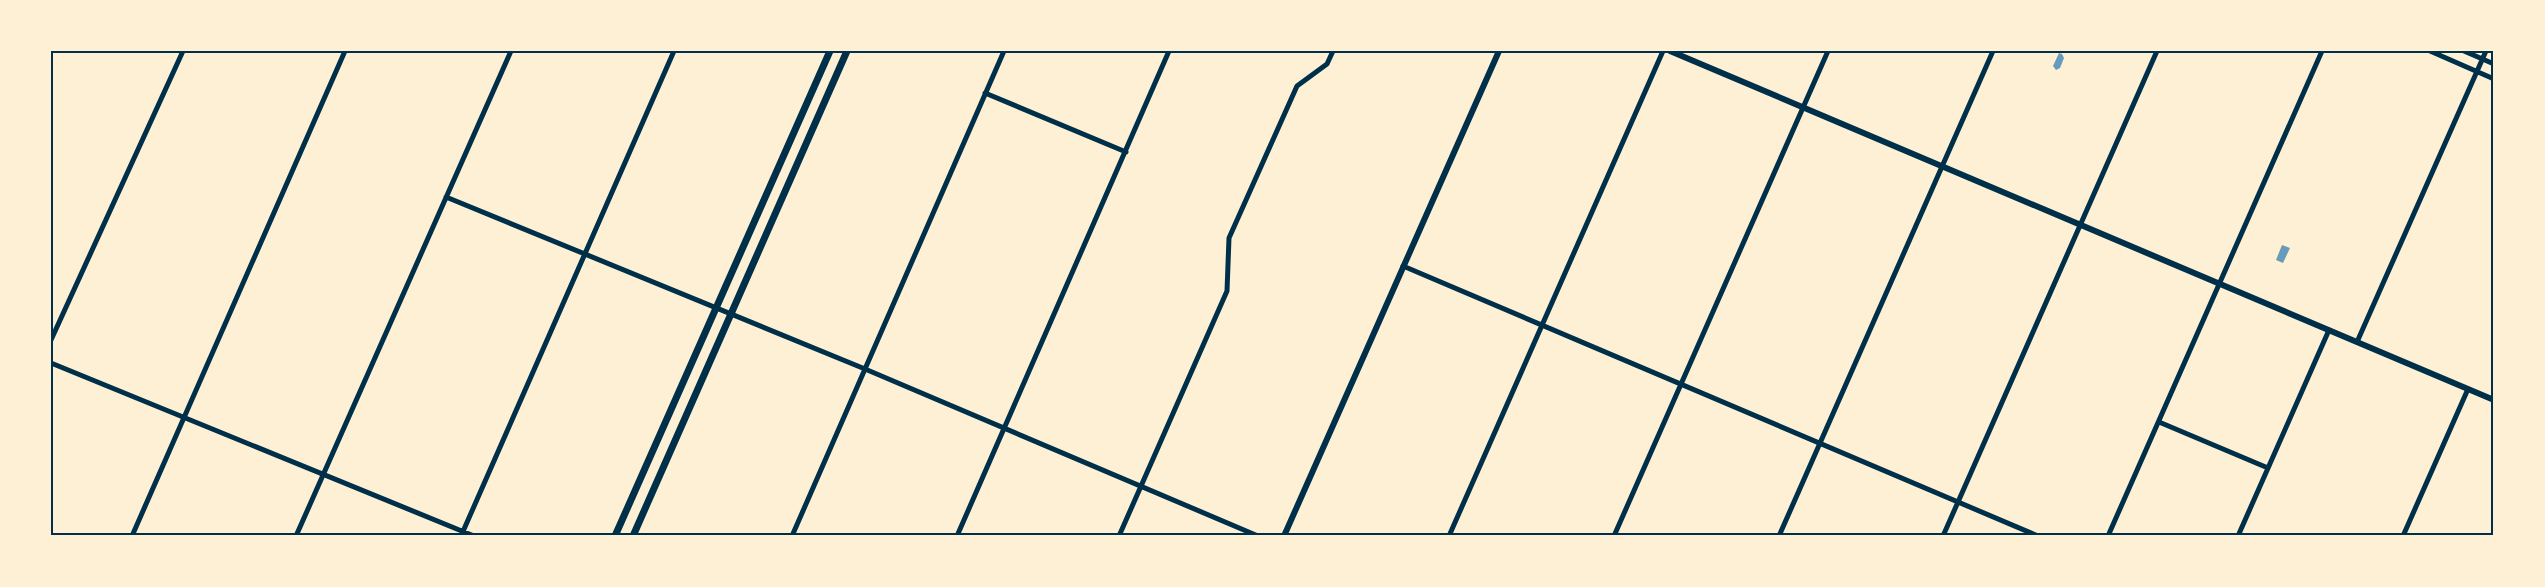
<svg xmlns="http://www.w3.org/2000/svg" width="2545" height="587" font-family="Quicksand,sans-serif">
	<rect width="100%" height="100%" fill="#fdf0d5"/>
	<path fill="#669bbc" d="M2059,53L2062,54L2064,58L2060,68L2056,70L2053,66Z
		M2282,245L2290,248L2283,263L2276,260Z"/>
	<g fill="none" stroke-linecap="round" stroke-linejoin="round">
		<path stroke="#003049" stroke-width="5" d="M2430,51L2494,79
			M2464,51L2494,64
			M985,93L1126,152
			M446,197L865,369L1258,536
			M1403,266L2038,536
			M51,340L183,51
			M2357,342L2486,51
			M51,363L474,536
			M2159,422L2268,468
			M132,536L345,51
			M296,536L511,51
			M461,536L674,51
			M792,536L1004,51
			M957,536L1169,51
			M1119,536L1227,291L1229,238L1297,86L1327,64L1333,51
			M1449,536L1663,51
			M1614,536L1828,51
			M1779,536L1993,51
			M1943,536L2157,51
			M2108,536L2322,51
			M2238,536L2329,330
			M2403,536L2468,389"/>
		<path stroke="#003049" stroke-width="6" d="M1670,51L2494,400
			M1284,536L1499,51"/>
		<path stroke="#003049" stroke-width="7" d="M615,536L830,51
			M633,536L847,51"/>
	</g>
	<rect width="2545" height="587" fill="none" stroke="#fdf0d5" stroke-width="105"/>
	<rect x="52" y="52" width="2440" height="482" fill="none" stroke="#003049" stroke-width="2"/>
</svg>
